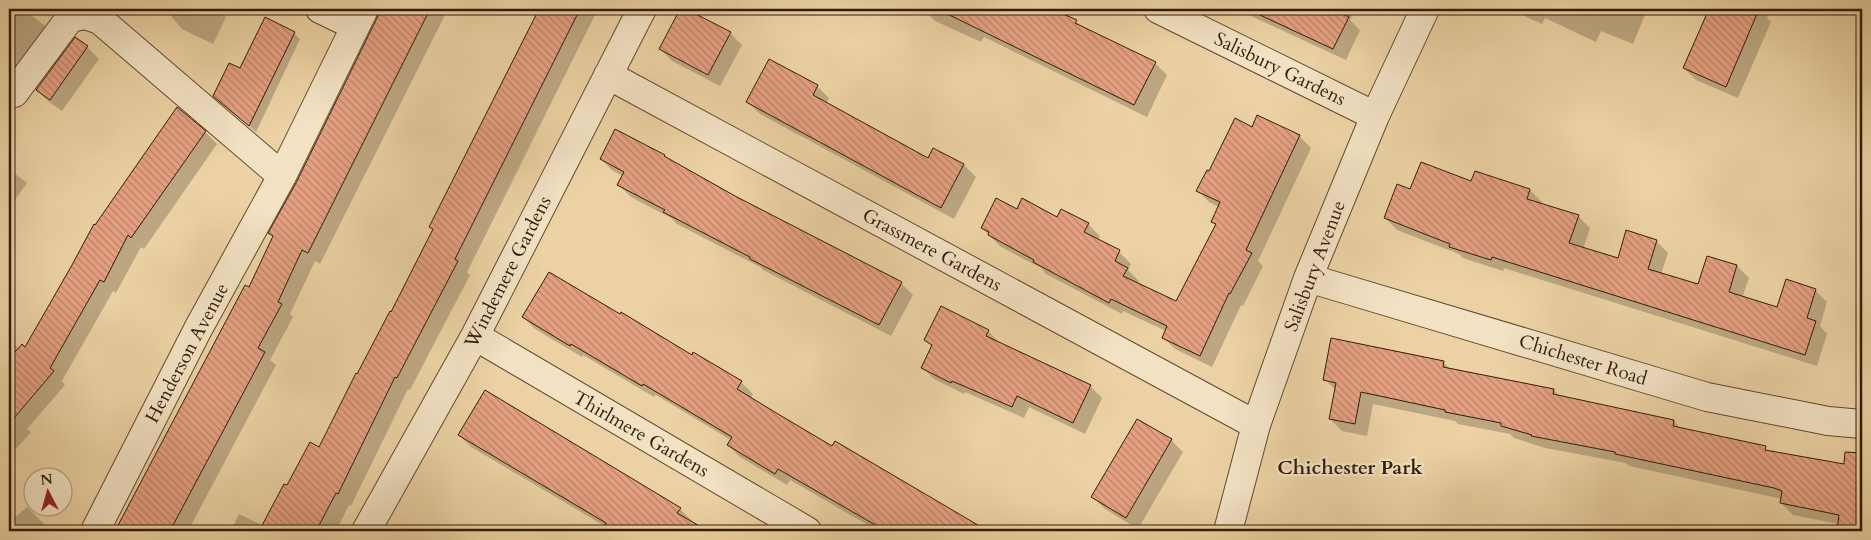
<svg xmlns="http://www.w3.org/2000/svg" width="1871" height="540" font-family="Cardo,serif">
	<defs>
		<pattern id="building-back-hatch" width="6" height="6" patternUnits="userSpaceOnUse" patternTransform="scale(1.25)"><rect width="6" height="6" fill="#e5a081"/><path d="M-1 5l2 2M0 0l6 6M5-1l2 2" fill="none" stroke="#ba8268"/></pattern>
	</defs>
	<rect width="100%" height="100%" fill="#ebd1a3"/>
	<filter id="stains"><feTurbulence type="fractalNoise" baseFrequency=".004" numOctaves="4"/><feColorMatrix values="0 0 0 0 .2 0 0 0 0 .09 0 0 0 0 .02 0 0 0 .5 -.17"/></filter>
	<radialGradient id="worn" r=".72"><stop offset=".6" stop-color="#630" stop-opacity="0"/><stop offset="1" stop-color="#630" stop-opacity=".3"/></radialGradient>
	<path fill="#0003" d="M9,9H23L45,26L57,38L23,83L9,73Z
		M156,9H218L226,17L213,44L182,29L170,15Z
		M380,9H448L320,264L315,261L290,314L293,317L270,360L276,365L188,531H116L245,287L249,289L274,237L270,233L297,183L379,16Z
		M539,9H598L467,272L470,275L410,390L408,389L351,506L349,505L336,531H231L239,514L264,526L287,487L320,448L391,314L434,230L431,227Z
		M682,9L730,33L742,45L720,86L672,61L660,49Z
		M923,9H1049L1076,22L1082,27L1155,63L1167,75L1147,117L984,37L981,42L935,21Z
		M1236,9H1353L1355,10L1350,20L1360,30L1346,60Z
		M1509,9H1645L1647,10L1633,44L1601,31L1596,42L1545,18L1542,24Z
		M1710,9H1770L1767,18L1771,22L1738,98L1696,80L1684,68Z
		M294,33L300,39L256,132L221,102L241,70Z
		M87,47L99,59L62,111L49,102L37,90Z
		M817,86L829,98L826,104L929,160L934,150L964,165L976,177L954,219L760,114L748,102Z
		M1252,128L1299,136L1311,148L1258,261L1263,266L1243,306L1241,305L1212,367L1175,349L1163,337L1166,331L1123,311L1122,314L1046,274L1041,268L1001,247L982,228L1017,211L1057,219L1062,210L1088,224L1100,236L1098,240L1119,252L1131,264L1128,270L1139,281L1137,284L1177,302L1217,226L1212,222L1219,207L1209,202L1197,190L1209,172Z
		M205,132L217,144L144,249L141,247L116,293L113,291L62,381L65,385L27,429L31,432L9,457V338L19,349H26L96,226Z
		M664,156L669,161L735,197L901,283L913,295L891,336L763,270L760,267L677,224L671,218L631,197L619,185L623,176L613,171L601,159Z
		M9,169L27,183L14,201L9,198Z
		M1475,173L1530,190L1542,202L1541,204L1578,216L1590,228L1583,249L1618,260L1656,241L1668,253L1661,274L1699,285L1708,257L1737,266L1749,278L1742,298L1778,309L1815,290L1827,302L1820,326L1827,334L1817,366L1504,268L1503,271L1463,258L1459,254L1397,230L1385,218L1410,191L1472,183Z
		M523,317L692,357L741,382L753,394L750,399L833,448L835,443L987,531H878L790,480L787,485L740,457L728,445L731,440L656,395L654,397L583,355L582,357L535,329Z
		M988,331L1000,343L1090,386L1102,398L1085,434L1029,407L1024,418L965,392L964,394L934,379L922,367L932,347L926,340Z
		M1443,362L1451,370L1554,390L1560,397L1674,421L1681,429L1765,448L1770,453L1824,463L1862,467V531H1840L1838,530L1839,524L1793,515L1781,503L1782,499L1629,466L1626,463L1545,448L1514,438L1510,434L1458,424L1455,421L1373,404L1367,436L1342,431L1330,419L1336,391L1325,379Z
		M459,435L680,509L692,521L691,522L706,531H613L471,447Z
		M1171,440L1183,452L1138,529L1105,509L1092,497Z
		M27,507L48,528L49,527L54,531H9V516L12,520Z"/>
	<path fill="url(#building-back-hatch)" stroke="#301d0a" d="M380,9H430L308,253L302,250L278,302L282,304L258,348L265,352L170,531H115L245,285L249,287L273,236L268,233L296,183L378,16Z
		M539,9H580L455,259L458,261L397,378L395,377L338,494L336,493L316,531H259L284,484L287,485L310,442L319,447L356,373L357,374L390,311L391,312L433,229L429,227Z
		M680,9H686L731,32L708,75L659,49Z
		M937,9H1052L1077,20L1075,23L1156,62L1134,105Z
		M1247,9H1332L1349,17L1333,49Z
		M1709,9H1759L1726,87L1683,68Z
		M265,17L295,32L249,126L213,96L229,63L240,68Z
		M75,37L88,46L50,100L36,90Z
		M769,59L818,85L813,95L928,158L933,148L964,164L941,208L746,102Z
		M177,107L206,131L131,238L128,235L104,282L100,280L50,368L54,371L9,424V359L22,344L25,347L72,265L94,224L95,225Z
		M1257,115L1300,135L1246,250L1252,253L1230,294L1229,293L1200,356L1162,338L1167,326L1111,299L1109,303L1033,262L1034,260L988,235L989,232L981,228L996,198L1017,209L1022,198L1057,217L1061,209L1089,223L1084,232L1120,250L1115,261L1128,268L1123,276L1176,301L1216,224L1211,222L1220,202L1196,191L1207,170L1209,171L1235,118L1252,127Z
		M615,129L665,155L664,156L735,196L902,282L879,325L750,259V257L663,212L665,210L617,185L624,172L600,159Z
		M1421,162L1471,181L1475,171L1530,189L1527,199L1579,215L1569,243L1618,258L1626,230L1657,240L1648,269L1698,284L1707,256L1737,265L1729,292L1777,307L1786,279L1816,289L1807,318L1816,321L1805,355L1492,257L1491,260L1449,247L1450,244L1384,218L1397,184L1410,189Z
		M549,272L620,314L621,312L692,355L693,352L742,381L737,389L778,414L832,446L835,441L988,531H886L778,469L775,474L727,445L732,437L643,384L642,386L571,344L570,346L522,317Z
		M941,306L989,330L986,336L1091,385L1073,423L1017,396L1012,407L952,381L951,383L921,368L932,345L924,340Z
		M1331,338L1444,361L1443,367L1554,389L1553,394L1674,420L1673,426L1766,446L1765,450L1844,464L1845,452L1862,453V531H1837L1839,515L1780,503L1782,491L1774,488L1615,454V452L1531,436L1532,435L1501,426V423L1445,412V410L1361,392L1355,424L1329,419L1336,383L1323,380Z
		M485,390L681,508L677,513L708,531H601L606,523L458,435Z
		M1137,419L1172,439L1126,518L1091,497Z"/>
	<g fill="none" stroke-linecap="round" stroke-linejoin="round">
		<defs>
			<path id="street" d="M320,9L355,26
				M1158,9L1375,116
				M608,75L1256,425
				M14,93L70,18L85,15L100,20L282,176
				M1308,278L1707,397L1828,421L1862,424
				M475,336L807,531
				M95,531L198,329L282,176L364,9
				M366,531L475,336L642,9
				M1228,531L1256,425L1308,278L1375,116L1425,9"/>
		</defs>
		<use href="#street" stroke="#5f4a30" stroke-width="30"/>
		<use href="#street" stroke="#f2e1c3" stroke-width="28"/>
	</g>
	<g text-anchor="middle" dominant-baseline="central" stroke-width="4.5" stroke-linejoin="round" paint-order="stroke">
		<g font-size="19" fill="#301d0a" stroke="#f2e1c3">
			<text transform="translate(1280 69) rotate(26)">Salisbury Gardens</text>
			<text transform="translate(932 250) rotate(28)">Grassmere Gardens</text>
			<text transform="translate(1315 266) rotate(-69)">Salisbury Avenue</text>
			<text transform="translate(508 272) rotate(-63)">Windemere Gardens</text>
			<text transform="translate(187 353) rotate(-62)">Henderson Avenue</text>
			<text transform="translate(1583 360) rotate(17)">Chichester Road</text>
			<text transform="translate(641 434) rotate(30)">Thirlmere Gardens</text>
		</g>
		<g font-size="20" font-weight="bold" fill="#301d0a" stroke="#f2e1c3">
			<text x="1350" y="467">Chichester Park</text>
		</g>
	</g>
	<rect width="1871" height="540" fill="none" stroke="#ebd1a3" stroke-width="30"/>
	<rect x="10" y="10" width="1851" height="520" fill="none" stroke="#301d0a" stroke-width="2.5"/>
	<rect x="15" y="15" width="1841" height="510" fill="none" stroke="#301d0a"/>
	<g transform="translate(48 492) rotate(354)"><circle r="24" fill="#f2e1c3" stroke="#a49379"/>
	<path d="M0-4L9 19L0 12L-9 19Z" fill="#8f2418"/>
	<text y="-8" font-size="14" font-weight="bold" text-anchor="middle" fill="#301d0a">N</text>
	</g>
	<rect width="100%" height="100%" filter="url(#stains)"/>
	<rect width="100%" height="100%" fill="url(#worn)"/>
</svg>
